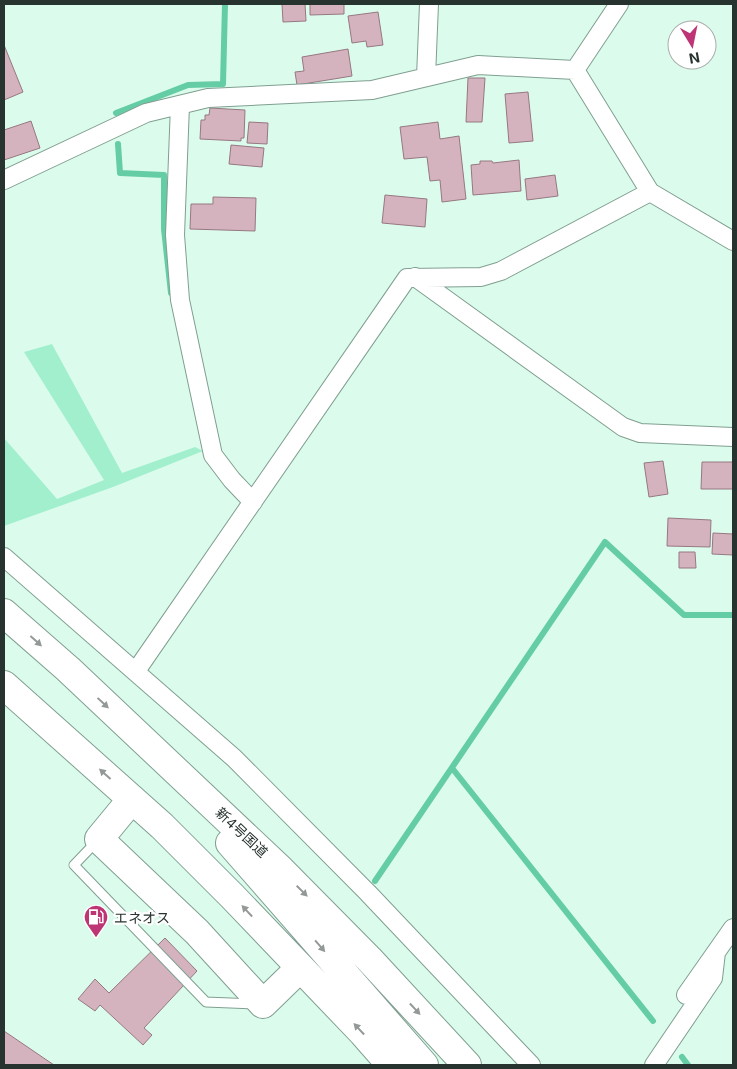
<svg xmlns="http://www.w3.org/2000/svg" width="737" height="1069" font-family="Inter,'Noto Sans JP',sans-serif">
	<rect width="100%" height="100%" fill="#dbfcec"/>
	<path fill="#a2efce" d="M52,344L122,473L195,447L203,451L113,487L4,526V438L57,499L104,480L24,352Z"/>
	<g fill="none" stroke-linecap="round" stroke-linejoin="round">
		<path stroke="#65cda5" stroke-width="6" d="M116,113L188,85L223,84L225,4
			M118,144L120,173L164,175V229L171,293
			M452,768L653,1021
			M375,881L605,542L684,615H733
			M682,1057L688,1065"/>
	</g>
	<path fill="#d4b3be" stroke="#967882" d="M282,4H305L306,21L283,22Z
		M310,4H344V14L310,15Z
		M378,12L383,45L367,47L366,41L352,43L348,16Z
		M4,45L23,92L4,100Z
		M348,49L352,76L297,85L295,72L304,71L302,57Z
		M468,78H485L482,122H466Z
		M528,92L533,141L509,143L505,94Z
		M210,108L245,110L244,138H241V141L200,139L201,120H205V115H209Z
		M31,121L40,148L4,160V130Z
		M249,122L268,123L267,144L247,143Z
		M438,122L440,139L459,136L466,199L442,202L440,180L430,181L427,157L404,159L400,127Z
		M231,145L264,148L262,167L229,164Z
		M519,160L521,191L473,195L471,165L480,164V161H492L493,163Z
		M555,175L558,196L527,200L525,179Z
		M385,195L427,199L425,227L382,223Z
		M213,197L256,198L255,231L190,229L191,204H213Z
		M663,461L668,494L649,497L644,463Z
		M702,462H733V489H701Z
		M668,518L711,520L710,547L667,546Z
		M713,533L733,534V555L712,554Z
		M679,552H695L696,568H679Z
		M165,938L197,971L144,1028L152,1035L143,1045L100,1005L95,1011L78,999L95,979L109,993Z
		M4,1031L54,1065H4Z"/>
	<g fill="none" stroke-linecap="round" stroke-linejoin="round">
		<defs>
			<path id="lane" d="M97,841L74,865L206,1002L255,1004"/>
			<path id="street" d="M575,70L650,192L733,241
				M575,70L619,4
				M426,77L429,4
				M180,105L175,235L180,300L213,455L232,480L253,502
				M4,180L146,113L208,98L372,90L478,65L575,70
				M415,277L623,427L640,433L733,437
				M4,557L234,758L368,893L531,1065
				M136,671L407,278L481,277L501,271L650,192
				M686,995L733,928
				M654,1065L713,978L716,952"/>
			<path id="highway" d="M4,613L68,669L281,870L369,959L467,1065
				M4,685L162,826L232,896L363,1033L391,1065
				M132,799L99,839L197,932L263,1004L300,968
				M230,843L424,1065"/>
		</defs>
		<use href="#lane" stroke="#809f91" stroke-width="11"/>
		<use href="#street" stroke="#809f91" stroke-width="20"/>
		<use href="#highway" stroke="#809f91" stroke-width="30"/>
		<use href="#lane" stroke="#fff" stroke-width="9"/>
		<use href="#street" stroke="#fff" stroke-width="18"/>
		<use href="#highway" stroke="#fff" stroke-width="28"/>
	</g>
	<defs><path id="oneway-solid" d="M-6-.8H1V-3.2L6.5 0L1 3.2V.8H-6Z" transform="scale(1.25)"/></defs>
	<g fill="#939996">
		<use href="#oneway-solid" transform="translate(36 641) rotate(42)"/>
		<use href="#oneway-solid" transform="translate(103 703) rotate(43)"/>
		<use href="#oneway-solid" transform="translate(105 774) rotate(-138)"/>
		<use href="#oneway-solid" transform="translate(302 891) rotate(45)"/>
		<use href="#oneway-solid" transform="translate(247 911) rotate(-133)"/>
		<use href="#oneway-solid" transform="translate(320 946) rotate(49)"/>
		<use href="#oneway-solid" transform="translate(415 1009) rotate(47)"/>
		<use href="#oneway-solid" transform="translate(359 1029) rotate(-133)"/>
	</g>
	<defs>
		<symbol id="fuel-pin" viewBox="-11 -11 22 30"><path d="M0 17L-7.5 6A9.5 9.5 0 1 1 7.5 6Z" fill="#bd3574" stroke="#fff"/><path d="M-5.5-6h7V0h2V4h1.3V-2.5L3-4.5l.8-.8L6-3V5H2.5V1h-1V6h-7ZM-4.2-4.7v3.2H.2V-4.7Z" fill="#fff"/></symbol>
	</defs>
	<g fill-rule="evenodd">
		<use href="#fuel-pin" x="82" y="903" width="28" height="38"/>
	</g>
	<g text-anchor="middle" dominant-baseline="central" stroke-width="4.5" stroke-linejoin="round" paint-order="stroke">
		<g font-size="14" fill="#27332e" stroke="#fff">
			<text transform="translate(242 832) rotate(43)">新4号国道</text>
		</g>
		<g font-size="14" fill="#27332e" stroke="#fff" text-anchor="start">
			<text x="114" y="917">エネオス</text>
		</g>
	</g>
	<rect width="737" height="1069" fill="none" stroke="#27332e" stroke-width="10"/>
	<g transform="translate(692 45) rotate(170)"><circle r="24" fill="#ffffff" stroke="#a9adab"/>
	<path d="M0-4L9 19L0 12L-9 19Z" fill="#bd3574"/>
	<text y="-8" font-size="14" font-weight="bold" text-anchor="middle" fill="#27332e">N</text>
	</g>
</svg>
